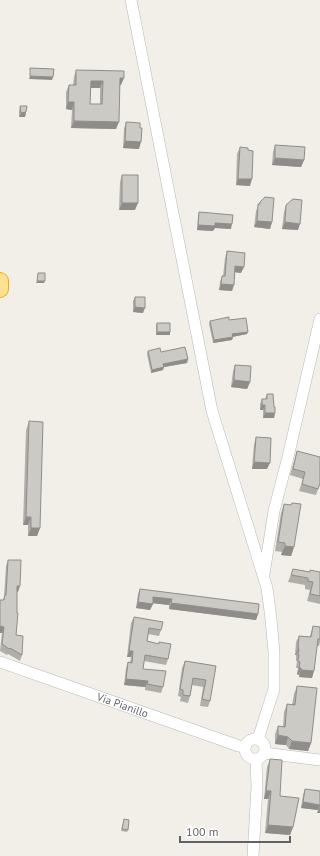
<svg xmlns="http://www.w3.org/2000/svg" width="320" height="856" font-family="'PT Sans',sans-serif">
	<rect width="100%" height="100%" fill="#f1efe8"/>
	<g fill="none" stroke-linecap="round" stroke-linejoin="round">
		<defs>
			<g id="minor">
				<path d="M131,0L212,411L267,588L271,619L274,652V689L258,739"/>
				<path d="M264,574L274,511L288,457L320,319"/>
				<path id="s1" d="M0,662L239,746L245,747"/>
				<circle cx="255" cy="749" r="10"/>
				<path d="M264,753L320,760"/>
				<path d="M253,856L257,787L256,759"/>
			</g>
			<path id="highway" d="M0,281V289"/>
		</defs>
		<use href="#minor" stroke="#b5b8bc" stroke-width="12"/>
		<use href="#highway" stroke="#f9ab00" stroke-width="18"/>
		<use href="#minor" stroke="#fff" stroke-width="11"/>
		<use href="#highway" stroke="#fde293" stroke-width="16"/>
	</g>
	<path fill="#afaea9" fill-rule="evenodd" d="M76,70L121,85H120L116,129L71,128L72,110L66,109V92L69,85H73L74,77ZM91,88H100V104H90Z
		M20,106L26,112L25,117H19V111Z
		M126,122L139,149L123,148L124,129Z
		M275,145L304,160L301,167L272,165L273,152Z
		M240,147L250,186L236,185L237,154Z
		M122,175L135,210H119L120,182Z
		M260,202L272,222L270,229L254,227L256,211Z
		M286,205L298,230L282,229L284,212Z
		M199,212L231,229L215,228L213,231L197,230L198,217Z
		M227,251L241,273L235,272L232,291L219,290L220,282L222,276H223L225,258Z
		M135,297L143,313L133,312V301Z
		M229,320L247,334L233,337L232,340L213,343L209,324L210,321Z
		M157,323L170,332V335H156V325Z
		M148,351L161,352L188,359L187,363L164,367L163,370L151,373L147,354Z
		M235,365L250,382L247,389L231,387L233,371Z
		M267,394L274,407L275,413L274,418H263V410H260V404L262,399H265Z
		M29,421L40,528L37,536H28V525H23L26,430Z
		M256,437L267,469H252L254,444Z
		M297,451L320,483L316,495L299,491L303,479L290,475Z
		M292,503L294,547L291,556L281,555L282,552L275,551L281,513L284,504L291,505Z
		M8,560L18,592H17L16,635L22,655L20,661L8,654L7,655L0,651L2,633H0V600H3L4,597L6,566Z
		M293,569L310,572H320V604L307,601L310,590L305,589V585L288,582Z
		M140,589L258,614L256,620L169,609V605L153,603L150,610L136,608L138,594Z
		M134,617L161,630L159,636L148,634L147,641L168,659L166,665L144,661L143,669L163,687L161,693L145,690V687L124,685L126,668L128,662L130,663L131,657H127L131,623Z
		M313,626L320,627V642L319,646H317L312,678L299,677V675L297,674L298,668H296L297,661H296V655H295L296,642L299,636L310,637L311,632Z
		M185,661L216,666L210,701L208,707L200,706L203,687L192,685L190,696L188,703L180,701L181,697L178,696L182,668Z
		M297,686L311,743L308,751L289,749L286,745L275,744V734L278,726L283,727L284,712L287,704L292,705L294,694Z
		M270,759L280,796L293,827L290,835L265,833L268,799H264L267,767Z
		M305,789L320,791V813H317L318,810L301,808L303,795Z
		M124,819L128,830L127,832L121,831Z"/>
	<path fill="#8f8d8a" d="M30,76L53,77L52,80L29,79Z
		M120,78H124L121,85H118Z
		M91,81H103L100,88H88Z
		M68,102H74L72,110L66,109Z
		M26,112L25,117H19L21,113Z
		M74,121L119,122L116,129L71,128Z
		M125,141L141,142L139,149L123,148Z
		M275,158L304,160L301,167L272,165Z
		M238,179H252L250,186L236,185Z
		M122,203H138L135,210H119Z
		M257,221L272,222L270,229L254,227Z
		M285,222L300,224L298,230L282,229Z
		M215,223L232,224L231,229L215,228L213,231L197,230L198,225Z
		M235,266L244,267L241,273L233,272Z
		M37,281H45L44,283H36Z
		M221,284L234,285L232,291L219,290Z
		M135,307L145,308L143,313L133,312Z
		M157,332H170V335H156Z
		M248,332L247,334L231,337L232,334Z
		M233,337L232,340L213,343L214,340Z
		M188,359L187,363L164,367L163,370L151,373L152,370L163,364Z
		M234,380L250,382L247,389L231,387Z
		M262,405H265L263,410H260Z
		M265,413H275L274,418H263Z
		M254,462L270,463L267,469H252Z
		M26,517H31L28,525H23Z
		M31,528H40L37,536H28Z
		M285,546L294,547L291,556L281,555Z
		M17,586H20L18,592H15Z
		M153,597L172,599L169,605L151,603Z
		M138,602L153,604L150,610L136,608Z
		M171,603L258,614L256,620L169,609Z
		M0,626L4,627L2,633H0Z
		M298,649H299L296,655H295Z
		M129,651H133L131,657H127Z
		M299,668H301L299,675L297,674Z
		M301,670L314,671L312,678L299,677Z
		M126,679L148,681L145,687L124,685Z
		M278,735L288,737L286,745L275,744Z
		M292,741L311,743L308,751L289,749Z
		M266,791H271L268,799H264Z
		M303,802L320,805L318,810L301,808Z
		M320,807V813H317Z
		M268,825L293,827L290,835L265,833Z"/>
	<path fill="#cccac5" stroke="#8f8d8a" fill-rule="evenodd" d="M30,68L54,69L53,77L30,76Z
		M76,70L124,71V78H120L119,122L74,121V102H68L69,85H76ZM91,81H103L102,104H90Z
		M20,106H27L26,112L21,113Z
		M126,122L140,123V128H142L141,142L125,141Z
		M275,145L305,147L304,160L275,158Z
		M240,147L248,148V150L253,151L252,179H238Z
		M122,175H138V203H122Z
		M265,197L274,198L272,222L257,221L258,204H260V202Z
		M293,199L302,200L300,224L285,222L286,205Z
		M199,212L233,215L232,224L215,223V226L198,225Z
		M227,251L245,253L244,267L235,266L234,285L221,284L222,276H225Z
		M38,273H45V281H37Z
		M135,297H145V308L135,307Z
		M229,317V320L246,318L248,332L232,334L233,337L214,340L210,321Z
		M157,323H170V332H157Z
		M185,347L188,359L163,364L164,367L152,370L148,351L160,348L161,352Z
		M235,365L251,366L250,382L234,380Z
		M267,394H273L274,407H275V413H265V405H262V399H267Z
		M29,421L43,422L40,528H31V517H26Z
		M256,437L271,438L270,463L254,462Z
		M297,451L320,457V483L318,489L302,484L305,472L293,469Z
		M292,503L301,504L294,547L285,546V543L278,542L284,504L291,505Z
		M8,560H21L20,586H17V613H18L16,635L23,636L22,655L10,648L9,649L2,644L4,627L0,626V600H4L5,595H6Z
		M293,569L310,572V570L320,572V596L310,594L313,582L308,581V578L291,575Z
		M140,589L259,604L258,614L171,603L172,599L153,597V604L138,602Z
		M134,617L163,622L161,630L149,628L147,641L159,644V642L171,644L168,659L145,655L143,669L166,671L163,687L147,684L148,681L126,679L128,662L132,663L133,651H129Z
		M313,626L320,627V639H318L314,671L301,670V668H299L300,662L298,661L299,655H298L299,649H298L299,636L311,637Z
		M185,661L216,666L210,701L202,699L206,680L193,678L190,696L183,695V690L180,689Z
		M297,686L317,688L311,743L292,741L288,737L278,735V726L285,727L287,704L295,705Z
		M270,759L282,760L280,796L299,798L293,827L268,825L271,791H266Z
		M305,789L320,791V807V805L303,802Z
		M124,819L129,820L128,830L122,829Z"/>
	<g text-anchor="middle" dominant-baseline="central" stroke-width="3" stroke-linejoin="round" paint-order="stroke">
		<g font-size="11" fill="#5f6368" stroke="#fff">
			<text stroke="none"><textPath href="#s1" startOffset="130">Via Pianillo</textPath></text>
		</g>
	</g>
	<path d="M180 836v6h110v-6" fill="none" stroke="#5f6368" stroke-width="2"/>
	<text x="186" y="836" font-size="12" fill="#5f6368" stroke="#ffffff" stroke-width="3" paint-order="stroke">100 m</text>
</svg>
